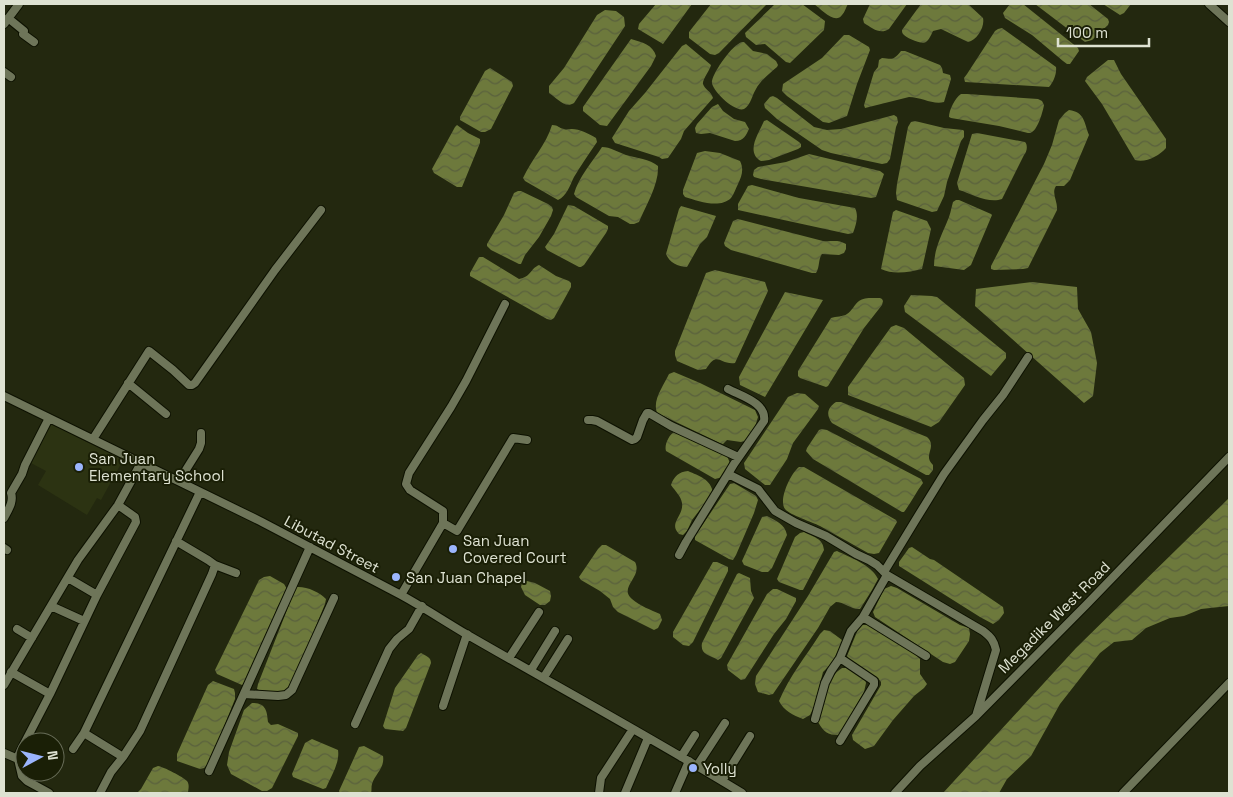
<svg xmlns="http://www.w3.org/2000/svg" width="1233" height="797" font-family="'Space Grotesk',sans-serif">
	<defs>
		<pattern id="water-waves" width="16" height="10" patternUnits="userSpaceOnUse" patternTransform="scale(1.25)"><rect width="16" height="10" fill="#6d793c"/><path d="M0 5q4-4 8 0t8 0" fill="none" stroke="#5a613d"/></pattern>
	</defs>
	<rect width="100%" height="100%" fill="#23280f"/>
	<path fill="#2c3312" d="M49,423L123,460L101,500L97,498L87,515L38,485L46,471L29,462Z"/>
	<path fill="url(#water-waves)" d="M656,4H692L663,44L638,29L639,24Z
		M711,4H767L719,53L715,55L710,54L689,38V32Z
		M775,4H802L825,21L824,30L790,63L786,62L765,44L756,45L746,37L745,33Z
		M814,4H848C846,7 845,12 842,15C835,25 821,9 814,4Z
		M870,4H907L889,29C880,35 872,28 864,23L863,19Z
		M921,4H968L983,18C985,27 977,40 968,42L941,29L933,31C931,35 929,40 926,42C922,45 906,38 903,34C902,33 902,31 902,30Z
		M1010,4H1023L1078,48L1079,51L1070,64H1067L1063,61L1032,35L1005,18L1003,13Z
		M1035,4H1089L1108,19L1109,22L1108,25L1092,40L1085,42Z
		M1103,4H1131L1124,13L1120,15Z
		M605,10L616,11L624,17L625,26L574,103C565,109 557,98 549,93V86L564,68L597,15Z
		M1002,28L1056,67C1057,74 1053,83 1049,87L965,82L964,78L967,74L995,31L998,29Z
		M844,35H849L869,47L870,50L857,84L847,116L829,123L823,122L787,96L782,91L783,84L822,58Z
		M631,39C642,42 653,45 656,56L651,66L607,126L600,125L583,111V107Z
		M742,42H744L753,51L767,54L776,61L778,65L777,67C770,73 760,81 756,89C752,95 751,105 744,109C735,113 710,89 712,81C714,71 732,45 742,42Z
		M686,44L711,65C710,70 702,80 703,84C705,90 711,91 713,98L684,131L681,139L668,158L662,159L659,157L615,143L612,138L629,111L645,93L682,46Z
		M901,51H905L940,65L942,68L943,73L950,75L951,79L944,102C933,105 921,97 909,97L865,108L864,105L874,72L878,67L879,60L882,58C892,59 893,61 901,51Z
		M1108,60H1114L1121,74L1166,139V148C1159,156 1146,163 1135,160L1102,104L1085,81L1087,77Z
		M490,68L512,82L513,86L491,129L485,132H481L460,120V117L485,71Z
		M961,94H967L1038,99L1042,101L1044,105C1043,111 1038,129 1032,132C1031,133 1030,133 1028,133L999,126L951,118L949,117C949,110 955,98 961,94Z
		M773,96L777,98L814,127L827,130L841,129L894,115L897,117L898,122L896,127L890,159L887,163L882,164L831,153L822,150L777,119L765,108L764,104L770,97Z
		M718,104L723,111L734,119L745,122L749,129C746,135 744,141 735,141L710,133L701,134L696,133L695,128L697,124L712,107Z
		M1069,110C1085,112 1084,123 1089,135L1070,180L1064,186H1056C1051,193 1058,202 1057,210L1028,268L1023,269L994,270L991,269V266L1044,164L1052,145L1059,120L1065,113Z
		M767,120L799,142L801,144V147L798,149L769,160L761,161C745,152 759,133 764,121Z
		M915,121L944,128L963,130L964,131V137L961,141L947,182L944,196L937,211L932,212L897,200L896,193L897,184L908,127L911,122Z
		M457,125L468,133L480,139V143L462,187H457L434,173L432,169L455,127Z
		M552,125C559,125 558,128 564,129C565,130 571,129 572,129C579,129 590,134 596,138L597,142C589,154 581,165 574,177C570,185 567,196 558,200L525,181L523,178C531,160 546,145 552,125Z
		M977,133L1025,142C1028,145 1027,152 1024,155L1002,199C989,204 972,194 959,190L957,183L972,134Z
		M602,147C610,147 618,152 626,155C636,158 650,159 658,166C659,185 646,205 639,222L634,224H630L618,217L609,216L576,197L574,194C578,178 593,161 602,147Z
		M705,151L720,153L740,161C744,169 742,176 738,184C736,188 734,194 731,198C720,209 698,201 685,197L683,194V190L697,153Z
		M809,154L880,171L884,174L876,197L871,198L761,179L754,177L753,175L754,170L758,167L786,162Z
		M752,185L799,198L855,208C859,216 856,225 853,233L848,234L738,210V204L748,186Z
		M518,191H521L548,204L552,207L553,210L551,216L539,237L525,255L521,264H519L491,250L487,246V244L504,215L514,193Z
		M956,200H959L991,214L992,215L971,265L964,270L934,266C934,250 941,236 947,222C950,216 951,209 953,202Z
		M568,205L574,206L608,226V229L606,233L584,265L581,267H579L547,250L545,247L554,234Z
		M681,206L716,216L707,237L700,244L687,267C678,267 669,262 666,254L679,209Z
		M896,210L927,221L931,229L922,269C910,272 893,275 881,269L882,264L893,212Z
		M738,219L823,241C832,242 837,239 846,244V249L844,253L839,255L822,254C818,259 820,267 816,273H812L731,250L725,246L724,243L733,221Z
		M479,257H483L519,279C531,277 530,269 539,265L556,276L569,281L571,283V287L554,318L551,320L547,319L470,276V273Z
		M715,270L765,282L768,291L735,363C719,365 718,350 706,369L698,370L677,361L675,355V351L706,273Z
		M1032,282L1077,287L1078,309L1091,332L1097,363L1093,396L1084,403L975,306L976,289Z
		M785,292L823,300L765,397L740,385L739,377Z
		M911,295L932,296L937,297L1006,353V358L991,376L905,312L904,306Z
		M880,298L882,299L883,301L882,305L864,328L828,386L826,387L800,378L798,376V371L831,318C836,316 843,317 847,314C852,311 854,305 859,301C864,297 873,298 880,298Z
		M896,325L904,328L964,378L965,385L939,422L931,427L848,395V387L891,327Z
		M674,372L700,383L755,410L758,417L755,427L745,441L741,442L727,440L723,444L720,443L657,413C652,400 664,385 669,374Z
		M797,393L805,394L819,406L818,409L793,443L787,459L770,485H765L745,469L744,463L788,397Z
		M836,402H841L927,437C938,447 922,455 933,465V470L929,475H926L832,423C826,415 827,408 836,402Z
		M822,429L827,430L921,479L923,483C916,492 911,503 904,512H902L813,459L806,451L807,448L819,430Z
		M674,432L727,456L730,463L728,467L725,469L723,477L715,479L666,451C664,445 669,435 674,432Z
		M799,467H804L896,520L897,522L879,553L874,554L868,553C852,544 836,535 820,526C812,522 790,515 785,509C778,500 791,473 799,467Z
		M688,471C699,476 711,479 713,493L692,520L687,531L683,535L679,534C668,523 684,516 682,503C681,496 675,491 671,485C674,476 679,472 688,471Z
		M734,483L756,496L758,500L754,513L736,555L733,560L729,559L695,540V536L730,484Z
		M1229,498V606L1201,609L1184,616L1170,618L1146,628L1132,640L1114,642L1100,653L1060,704L1031,756L1007,779L999,793H943L1076,648Z
		M767,516C776,521 785,524 787,535L772,568L768,572H762L744,565L742,561L762,517Z
		M804,532C813,537 823,538 824,550L803,590H800L779,582L777,579L795,537L800,533Z
		M602,545H606L635,562C643,577 618,587 632,599C640,606 651,610 660,614L662,620L658,628L654,630L618,612L613,607L610,599L600,591L581,580L579,577L598,549Z
		M912,547L930,559L934,560L1003,607L1004,613L999,620L993,624L980,617L899,566V562L909,548Z
		M837,551C849,557 872,565 878,579L872,590L860,609C852,610 844,602 836,602L830,607L818,628L773,694L769,695L758,692L755,684L756,676L808,596L834,552Z
		M713,562H717L728,567V571L693,642L689,646L683,645L673,637V632Z
		M739,573L750,578L751,591L754,598L721,658L718,660C709,655 700,655 702,643L737,574Z
		M270,576L284,584L287,589L286,593L278,606L248,682L242,685L217,674L215,670L259,580L264,577Z
		M527,581L535,583L550,591L551,596L550,601L545,605H540L525,595L521,587L522,583Z
		M891,586L897,588L960,625L969,628L970,634L969,641L955,662L950,664L943,662L875,617L873,612L884,589Z
		M296,587C306,586 320,592 326,599L325,604L291,687L286,692H263L257,689L258,684Z
		M773,589H777L796,598V601L786,619L774,634L745,679L741,680L728,670L727,665L767,594Z
		M862,625H868L915,654L920,659V674L927,684L924,688L914,696L893,720L874,746L865,749L853,740L852,735L881,685V682L878,678L850,662L847,656L859,627Z
		M824,630L830,631L842,640V643L832,663L823,672L814,707L810,715L803,719C793,715 784,711 779,701C789,677 806,656 820,634Z
		M421,653C426,656 431,657 431,663L406,728L403,731L385,729L383,726L395,688L418,655Z
		M842,668H848L865,679L866,683L864,692L839,735C827,735 824,732 818,722C822,706 826,677 842,668Z
		M213,681L234,689L235,693V699L210,762L204,768L200,769L177,761V754L208,685Z
		M252,703C266,703 267,711 268,722L271,725L278,724L298,733V736L272,788L267,791H262L231,774L227,765L229,752L244,710Z
		M312,739L338,750C340,763 331,776 326,788L323,789L293,777L292,774L305,743Z
		M364,746L383,756C385,768 375,774 372,784C371,787 372,790 371,793H340L339,791L359,747Z
		M158,766C164,767 183,777 187,781C190,785 188,790 188,793H123L127,792L137,793L141,789L153,768Z"/>
	<g fill="none" stroke-linecap="round" stroke-linejoin="round">
		<defs>
			<path id="minor" d="M1209,4L1229,22
				M8,18L24,31L23,34L34,42
				M4,24L19,4
				M4,72L11,77
				M505,304L466,381L451,407L409,473L406,484L410,490L443,511V523L457,531L510,443L513,438L527,440
				M128,383L166,414
				M728,389C741,396 767,403 764,421L734,464L728,474L758,489L775,511L796,523L826,536L856,554L869,560L877,565L887,575L983,631C991,637 994,641 996,650L976,716
				M4,396L260,521L401,595C423,607 444,621 466,634C558,687 652,738 742,793
				M588,420H592L597,421L632,440L635,439L637,437L643,420L647,413H649L671,426L738,457
				M93,439L149,351L173,370L189,385H192L195,383L275,270L321,210
				M179,481L199,449L201,443V433
				M4,518C8,510 14,502 11,493L22,474L25,465L49,418
				M4,548L7,550
				M679,555L686,542L728,474
				M215,565L236,573
				M884,572L915,521L944,474L983,420L1003,395L1028,357
				M887,575L863,617L926,656
				M68,578L97,595
				M401,595L443,523
				M51,606L84,621
				M17,629L32,638
				M509,658L539,612
				M531,670L555,631
				M11,672L50,694
				M544,677L568,639
				M4,685L78,560L118,505L141,463
				M244,694L278,696L286,695L292,690L334,598
				M443,706L467,634
				M815,719L825,683L831,671L840,658L851,631L863,617
				M355,724L389,649L397,639L409,629L422,606
				M84,733L123,757L140,731L212,574L215,565L208,560L176,541
				M840,741L874,685V681L840,658
				M25,742L50,694L97,595L136,522L135,517L118,505
				M73,749L84,733L200,492
				M4,753L18,759L19,754L25,742
				M681,757L695,735
				M18,759L22,776L27,781L49,793
				M697,766L725,723
				M209,771L310,547
				M722,781L750,736
				M100,793L111,772L123,757
				M599,793L601,778L633,729
				M625,793L648,738
				M675,793L689,761
				M895,793L920,766L976,716L1087,604L1229,457
				M1123,793L1229,683"/>
		</defs>
		<use href="#minor" stroke="#0d1100" stroke-width="10"/>
		<use href="#minor" stroke="#6e7559" stroke-width="8"/>
	</g>
	<g fill="#9bb5fd" stroke="#1a1f06" stroke-width="2">
		<circle cx="79" cy="467" r="5"/>
		<circle cx="453" cy="549" r="5"/>
		<circle cx="396" cy="577" r="5"/>
		<circle cx="693" cy="768" r="5"/>
	</g>
	<g text-anchor="middle" dominant-baseline="central" stroke-width="4" stroke-linejoin="round" paint-order="stroke">
		<g font-size="15" fill="#dee2d2" stroke="#1a1f06" text-anchor="start">
			<text x="89" y="458">San Juan<tspan x="89" dy="17">Elementary School</tspan></text>
			<text x="463" y="540">San Juan<tspan x="463" dy="17">Covered Court</tspan></text>
			<text x="406" y="577">San Juan Chapel</text>
			<text x="703" y="768">Yolly</text>
		</g>
		<g font-size="15" fill="#dee2d2" stroke="#1a1f06">
			<text transform="translate(332 544) rotate(28)">Libutad Street</text>
			<text transform="translate(1054 617) rotate(-45)">Megadike West Road</text>
		</g>
	</g>
	<rect width="1233" height="797" fill="none" stroke="#dee2d2" stroke-width="10"/>
	<g transform="translate(40 757) rotate(83)"><circle r="24" fill="#1a1f06" stroke="#686d58"/>
	<path d="M0-4L9 19L0 12L-9 19Z" fill="#9bb5fd"/>
	<text y="-8" font-size="14" font-weight="bold" text-anchor="middle" fill="#dee2d2">N</text>
	</g>
	<path d="M1058 38v8h91v-8" fill="none" stroke="#dee2d2" stroke-width="2.5"/>
	<text x="1066" y="38" font-size="15" fill="#dee2d2" stroke="#1a1f06" stroke-width="4" paint-order="stroke">100 m</text>
</svg>
